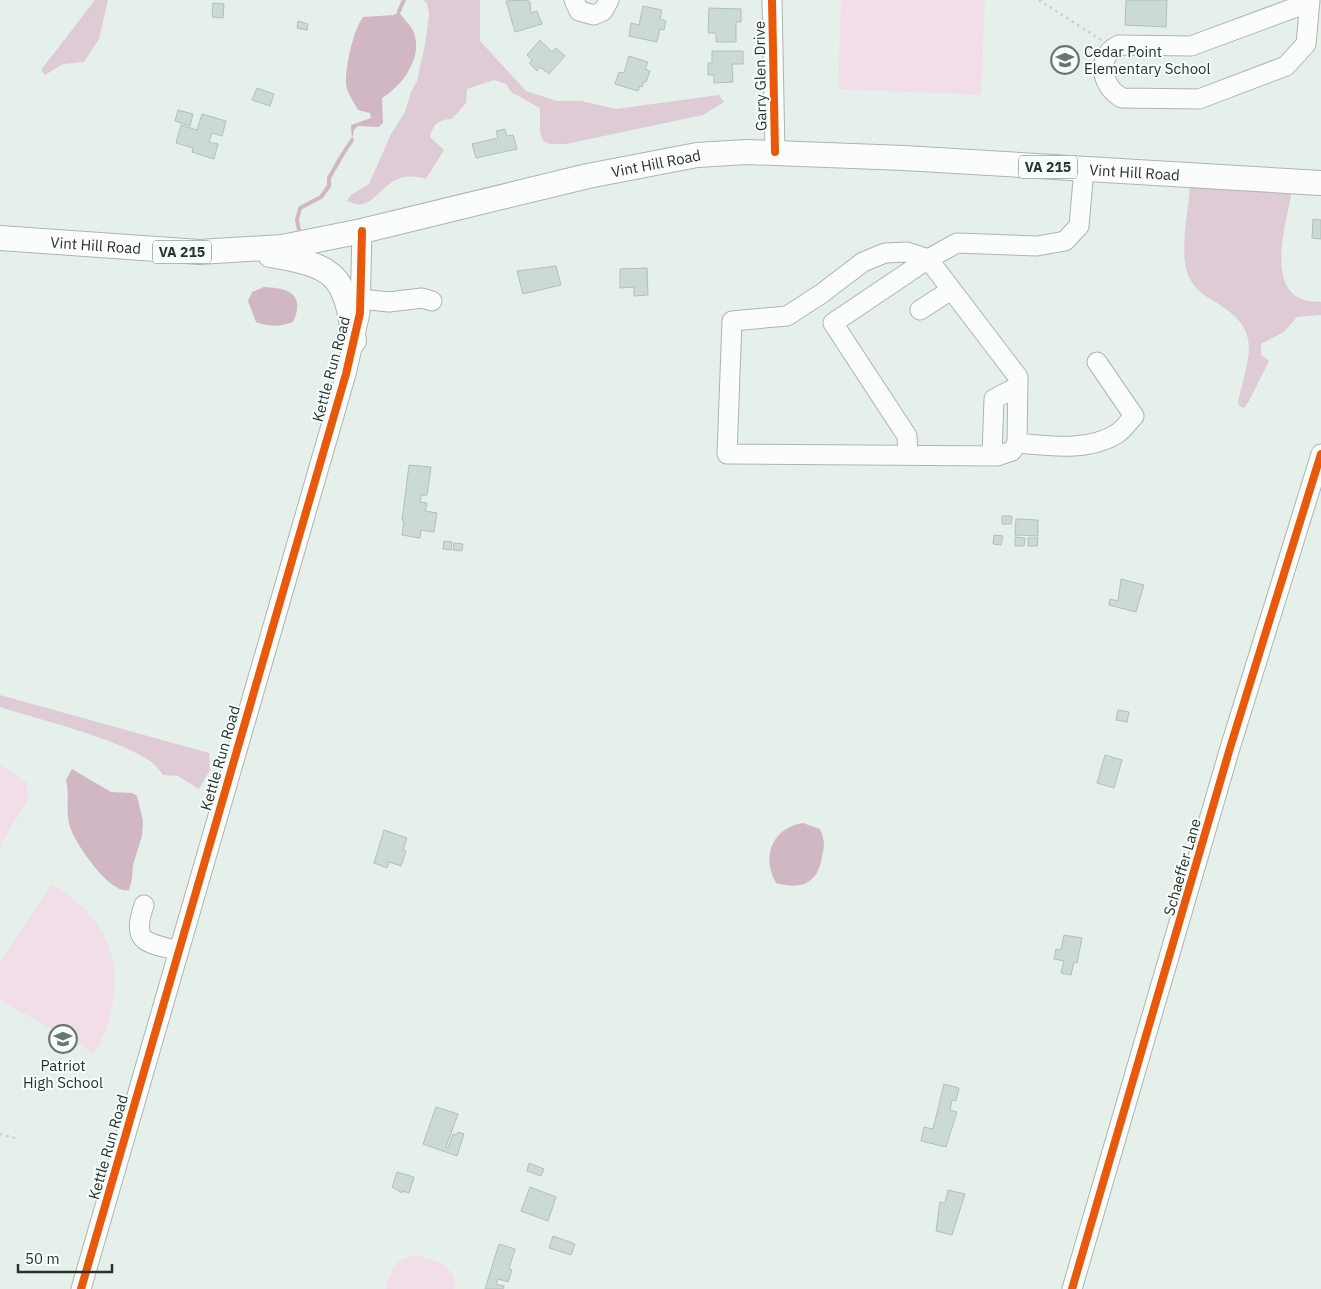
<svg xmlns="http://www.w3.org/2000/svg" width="1321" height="1289" font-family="'IBM Plex Sans',sans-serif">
	<rect width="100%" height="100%" fill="#e5f0eb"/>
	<path fill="#f1dee8" d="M841,0H985L981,95L838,89Z
		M0,765L26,782L29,798L1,844L0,858Z
		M52,885C95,910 119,943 114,995C111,1017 106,1034 94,1053L0,1000V963Z
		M416,1255C433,1260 459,1266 454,1289H386C391,1271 395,1257 416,1255Z"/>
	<path fill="#decbd5" d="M95,0H108L99,39L84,62L63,64L45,75L41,70Z
		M423,0H480V41L526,91L557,101H581L616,109L719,95L724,102L703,115L566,144H550L543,141L540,132V108L511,92L506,84L494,80L467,89L466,103L452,119C439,119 433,124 430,137L444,150L426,179C379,165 380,218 347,201L351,195L369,184L391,134L405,112L411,92L417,81L426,39L429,15L427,3Z
		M1190,188L1292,191C1287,220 1266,285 1302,299C1307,302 1315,301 1321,302V315L1297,317L1284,332L1261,344V355L1269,361L1249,401L1244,408L1239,406L1238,401C1250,352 1263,329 1212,300C1201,294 1191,285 1187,272C1180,249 1188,212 1190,188Z
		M0,695L209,753L210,770L199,789L178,776L163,775C159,769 154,763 147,759C109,736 44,721 0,707Z"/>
	<path fill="#d1b6c4" d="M399,11C403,20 411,24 414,33C423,58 402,86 382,98L383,123L378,127L358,126L354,130L352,140L351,125L371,118L370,113L358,110C354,102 347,93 346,85C345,67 353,31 363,17L394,15Z
		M264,287C288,288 306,294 293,322C279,327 270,327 256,322L248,301L252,292Z
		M72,769L111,792L132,793L137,796L143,821L142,836L133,865L132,879L129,890C110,895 75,843 70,827C65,811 70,796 66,780Z
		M803,823L820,829C826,844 824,846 821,862C815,886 798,889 776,883C761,857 772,828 803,823Z"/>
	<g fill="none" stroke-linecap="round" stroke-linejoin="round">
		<path stroke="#d1b6c4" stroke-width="4" d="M399,11L404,0
			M299,230L297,220L300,208L321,197L329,186V178L341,157L352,140"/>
	</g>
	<path fill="#cbdad3" stroke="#b5beba" d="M527,0L530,2L531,13L537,11L542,24L515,32L506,1Z
		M1126,0H1167L1166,27L1125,25Z
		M213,3L224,4L223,18L212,17Z
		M643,6L662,10L660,19L666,21L664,30L660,29L657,42L629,36L631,23L639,25Z
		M709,8L741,9V22H736V42H716V33H708Z
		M298,21L308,24L307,30L297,28Z
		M540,40L552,52L556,48L565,56L549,74L540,67L537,71L529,63L532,60L527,55Z
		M712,51H743V64H732L733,82L714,83V75H708V63H712Z
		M629,56L648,62L645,69L650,71L646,82L644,81L642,87L640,86L638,91L615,84L619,72L624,73Z
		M257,88L274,94L270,106L252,100Z
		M178,110L193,114L190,126L175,121Z
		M202,114L226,121L222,136L212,133L209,142L218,144L214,159L192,152L193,148L176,143L181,125L197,130Z
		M505,129L507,136L513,135L517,149L476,158L472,144L498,138L496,131Z
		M1313,219L1321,220V239L1312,238Z
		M556,266L561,285L523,294L517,271Z
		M647,268L648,295L634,296V287L620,288V269Z
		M409,465L431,467L427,495H421L420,502L427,503L425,511L437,513L434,532L421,530L420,538L402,535L404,521L402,520Z
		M1002,516H1012L1011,524H1002Z
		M1016,519L1038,520V536L1015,535Z
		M994,535L1003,536L1001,545L993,544Z
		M1015,537L1025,538L1024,546H1015Z
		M1028,538H1038L1037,546H1028Z
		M444,541L452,542L451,550L443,549Z
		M454,543L463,544L462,551L453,550Z
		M1121,579L1144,585L1136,612L1109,605L1110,599L1118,601Z
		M1118,710L1129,712L1127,722L1116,720Z
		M1105,755L1122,760L1114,788L1097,783Z
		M384,830L407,838L403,850L406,851L401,866L389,862L387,868L374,863Z
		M1064,935L1082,938L1077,963L1074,962L1071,975L1061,973L1064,961L1054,959L1056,949L1061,950Z
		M944,1084L959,1088L956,1101L952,1100L950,1110L957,1112L946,1147L921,1141L924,1127L933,1129Z
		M436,1107L458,1114L446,1147L448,1148L453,1134L456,1135L458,1132L464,1134L457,1156L423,1144Z
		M529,1163L544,1169L541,1176L527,1171Z
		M397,1172L414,1177L409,1193L402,1191V1193L392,1187Z
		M530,1187L556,1197L548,1221L521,1211Z
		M948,1190L965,1194L952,1235L936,1231L940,1202L945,1203Z
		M553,1236L575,1244L571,1255L549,1248Z
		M499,1244L515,1249L509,1269L512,1270L508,1282L498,1279L496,1284L504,1286L503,1289H485Z"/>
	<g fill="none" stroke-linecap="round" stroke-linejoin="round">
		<defs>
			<path id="minor" d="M574,0L579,11L594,15L603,11L609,0
				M772,0L775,152
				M1310,2L1191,46L1119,45C1095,56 1101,87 1122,98L1199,99L1286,66L1306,44L1310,0
				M1084,169L1079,226L1065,241L1037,246L957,243L928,259L1018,377L1017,443C1050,446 1089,452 1118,433C1124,429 1129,421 1134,416L1097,362
				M361,299L389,302L422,298L432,301
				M920,310L951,290
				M908,455L907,436L833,323L928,259L907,252L885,253L863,262L821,294L787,316L732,321L727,454H733L997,456L1012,451L1017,443
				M992,456L994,399L1017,387
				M144,905C131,944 146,942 179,951
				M81,1289L346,374L360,313L362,231
				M1072,1289L1230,748L1321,454"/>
			<g id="major">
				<path id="s1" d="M0,238L199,252L282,247L362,231L588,176L697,155L747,152L904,158L1321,183"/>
				<path d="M270,255C335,266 346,274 354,341"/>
			</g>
		</defs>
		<use href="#minor" stroke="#acb5b1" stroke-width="21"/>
		<use href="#major" stroke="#acb5b1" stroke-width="26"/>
		<path stroke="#cbd0ce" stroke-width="2.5" stroke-dasharray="2.5 4" stroke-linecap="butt" d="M1039,0L1101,40
			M0,1134L15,1138"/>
		<use href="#minor" stroke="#fbfdfc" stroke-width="19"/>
		<use href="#major" stroke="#fbfdfc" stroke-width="24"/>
		<defs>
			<path id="cycleway" d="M772,0L775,152
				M81,1289L346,374L360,313L362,231
				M1072,1289L1230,748L1321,454"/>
		</defs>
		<use href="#cycleway" stroke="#f6fffb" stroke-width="11"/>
		<use href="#cycleway" stroke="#e8590c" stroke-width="8"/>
	</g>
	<defs>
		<symbol id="school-ring" viewBox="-11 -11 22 22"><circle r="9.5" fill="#f6fffb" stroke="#6b7470" stroke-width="1.5"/><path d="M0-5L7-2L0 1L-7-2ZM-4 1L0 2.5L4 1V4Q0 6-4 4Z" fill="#6b7470"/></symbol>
	</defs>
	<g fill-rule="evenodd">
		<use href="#school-ring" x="1049" y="44" width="32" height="32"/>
		<use href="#school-ring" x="47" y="1023" width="32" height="32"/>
	</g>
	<g text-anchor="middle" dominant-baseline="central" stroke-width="4" stroke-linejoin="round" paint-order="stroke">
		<g fill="#f6fffb" stroke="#67706c" stroke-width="1">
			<rect x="1019" y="155.5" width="58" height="23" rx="4"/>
			<rect x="153" y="240.5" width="58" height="23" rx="4"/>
		</g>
		<g font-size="14" font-weight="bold" fill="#2a322e">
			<text x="1048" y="167">VA 215</text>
			<text x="182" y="252">VA 215</text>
		</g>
		<g font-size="15" fill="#2a322e" stroke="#f6fffb" text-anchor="start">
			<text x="1084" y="51">Cedar Point<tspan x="1084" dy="17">Elementary School</tspan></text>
			<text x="63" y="1065" text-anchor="middle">Patriot<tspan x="63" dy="17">High School</tspan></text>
		</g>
		<g font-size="15" fill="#2a322e" stroke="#f6fffb">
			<text transform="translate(760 76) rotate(-91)">Garry Glen Drive</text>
			<text stroke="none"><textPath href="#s1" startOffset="666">Vint Hill Road</textPath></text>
			<text stroke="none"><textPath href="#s1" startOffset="1146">Vint Hill Road</textPath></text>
			<text stroke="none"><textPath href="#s1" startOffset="96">Vint Hill Road</textPath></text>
			<text transform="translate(331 369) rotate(-75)">Kettle Run Road</text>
			<text transform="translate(220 758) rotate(-74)">Kettle Run Road</text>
			<text transform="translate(1182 867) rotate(-74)">Schaeffer Lane</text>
			<text transform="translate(108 1147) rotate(-74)">Kettle Run Road</text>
		</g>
	</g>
	<path d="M18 1264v8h94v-8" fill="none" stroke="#2a322e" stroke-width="2.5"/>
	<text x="25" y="1264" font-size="15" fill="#2a322e" stroke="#f6fffb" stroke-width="4" paint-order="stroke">50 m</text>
</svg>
